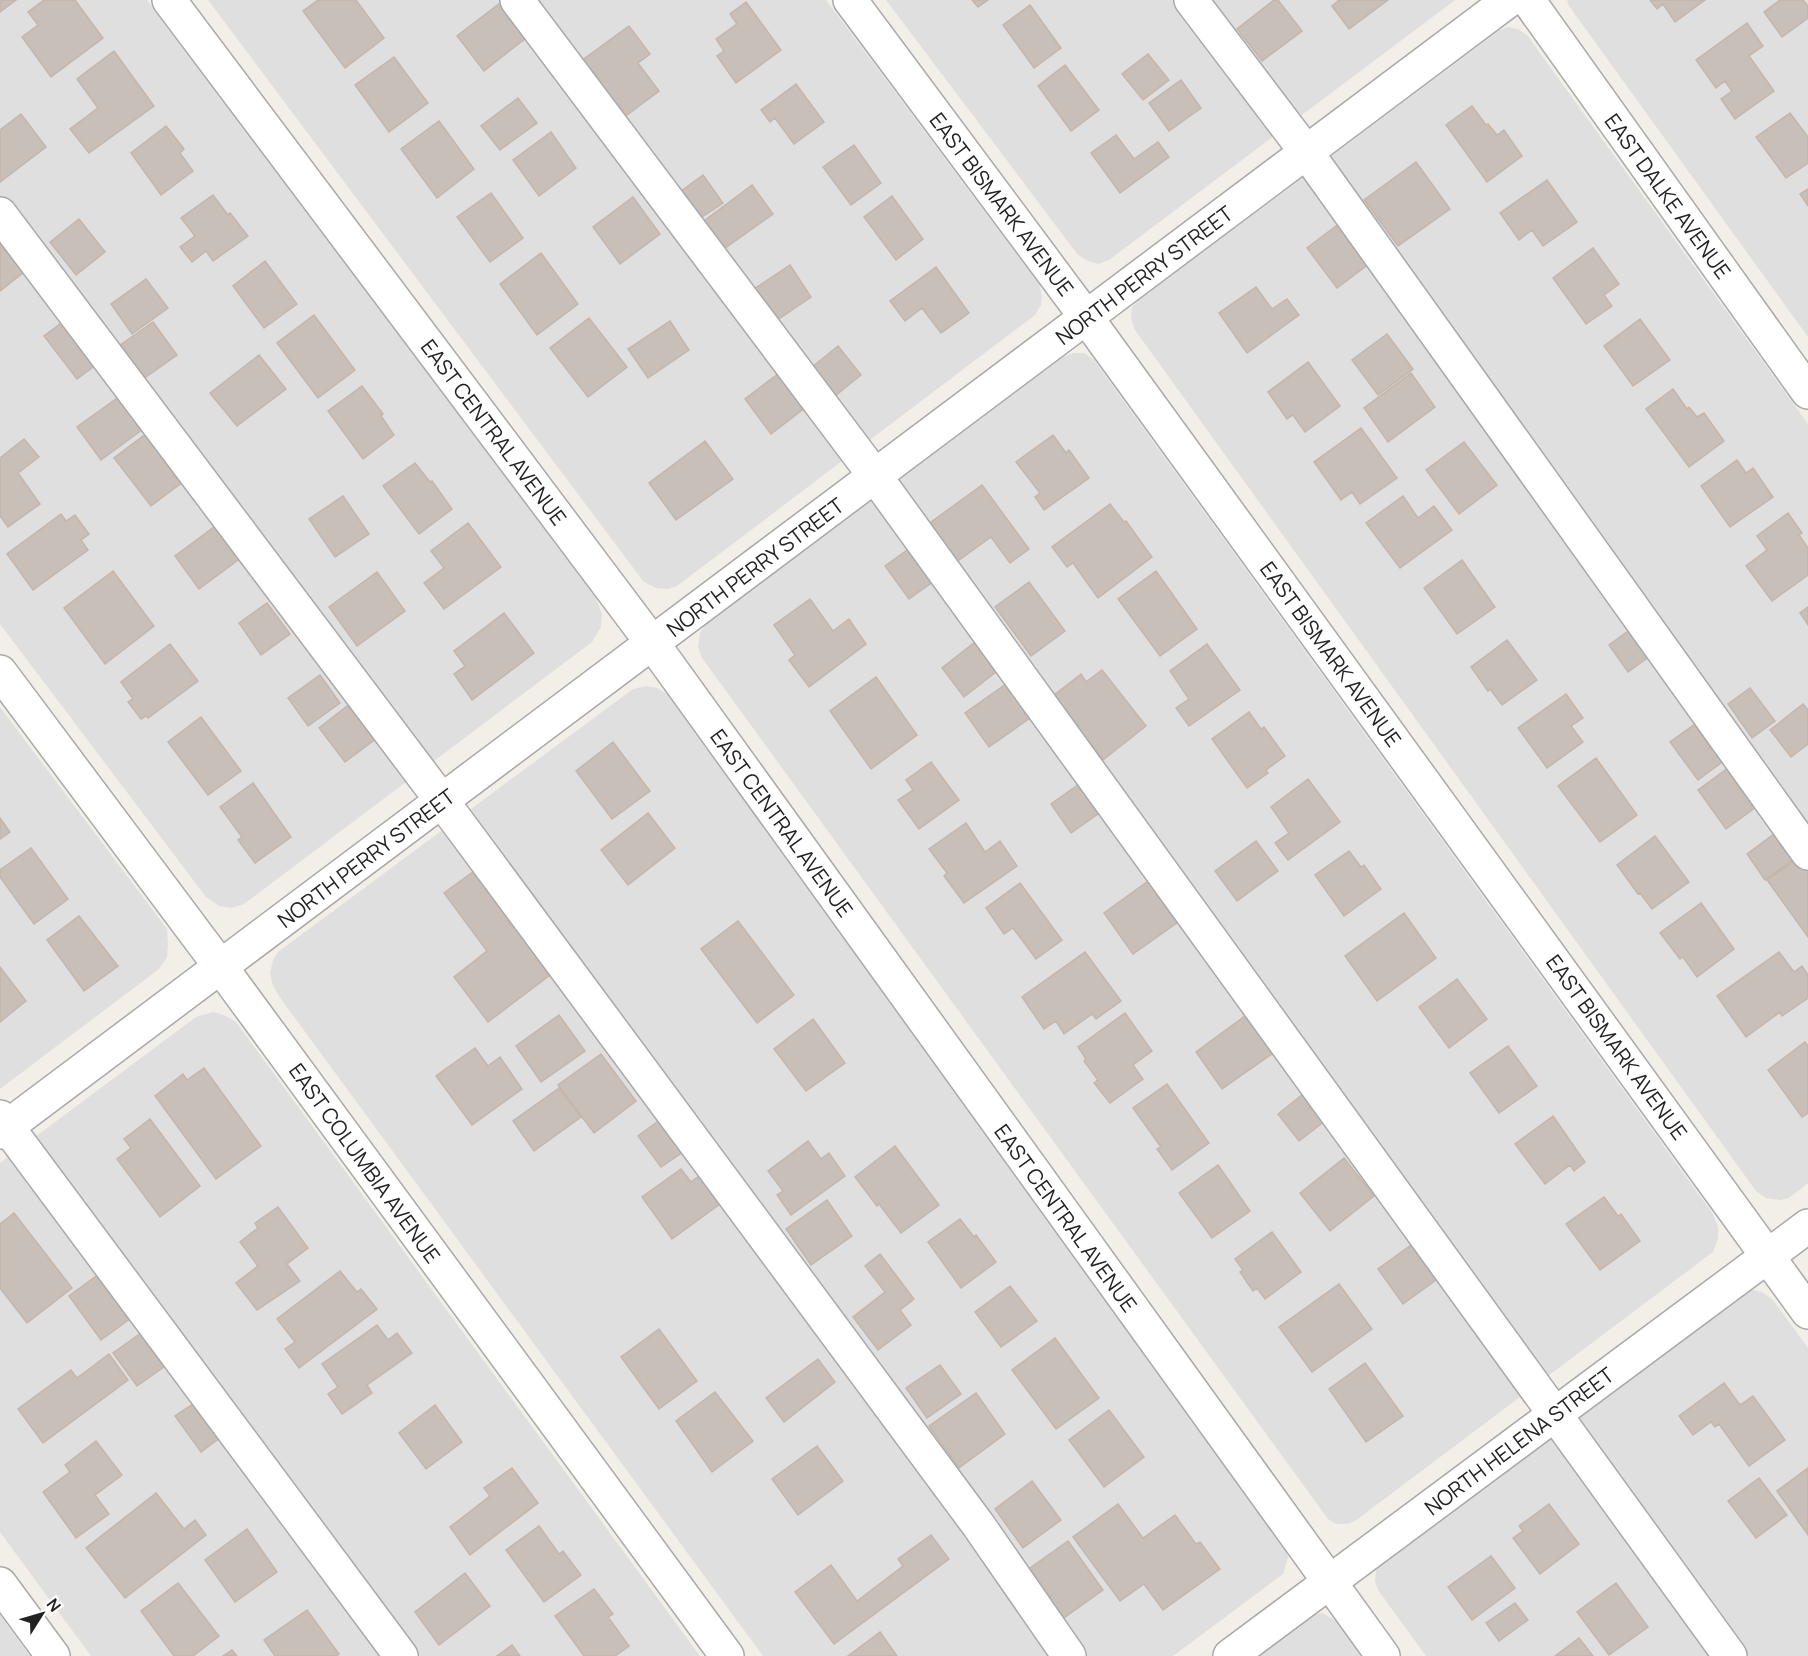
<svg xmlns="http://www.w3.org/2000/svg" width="1808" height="1656" font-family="Manrope,sans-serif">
	<rect width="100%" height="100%" fill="#f2efe9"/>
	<path fill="#e0dfdf" d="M0,0H147L594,594L602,614L601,627L592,642L244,904L231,908L219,906L206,897L0,624Z
		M208,0H826L1039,284L1042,296L1041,305L1035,315L677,586L668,589L656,588L643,581Z
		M886,0H1455L1109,260L1098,264L1088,261L1078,255Z
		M1567,0H1808V337L1569,6Z
		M1508,27L1518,29L1527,35L1808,424V1183L1789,1198L1780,1200L1766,1198L1756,1191L1135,330L1131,319L1132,307L1140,299L1500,30Z
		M1074,353H1084L1094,360L1713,1214L1718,1227V1239L1713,1252L1355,1521L1347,1524H1336L1328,1519L702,658L698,647L700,633L707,621L1063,357Z
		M646,686L657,688L667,694L1285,1545L1288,1557L1283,1574L1173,1656H763L281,999L273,986L270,973L273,960L278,952L633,689Z
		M0,707L167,929L168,944L167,957L159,969L0,1089Z
		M213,1012L226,1016L236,1022L700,1656H91L0,1532V1163L196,1017Z
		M1754,1290L1762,1292L1773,1300L1808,1348V1656H1426L1378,1590L1375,1581L1376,1571L1380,1564L1743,1292Z
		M1322,1613L1340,1623L1364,1656H1257L1312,1615Z
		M0,1615L30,1656H0Z"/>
	<path fill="#c7bfb8" stroke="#c4b6ab" stroke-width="1.5" d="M0,0H16L0,12Z
		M44,0H75L103,38L51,77L22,37L38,25L28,12Z
		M318,0H356L384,38L345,68L303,11Z
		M972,0H988L978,7Z
		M1274,0H1278L1302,31L1262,61L1237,29Z
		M1339,0H1388L1349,29L1332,6Z
		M1650,0H1705L1675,22L1663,4L1657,9Z
		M1780,0H1803L1808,6V18L1782,37L1764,12Z
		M746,2L781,50L736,83L717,56L724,51L716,39L737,24L730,14Z
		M500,3L526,38L484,71L457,36Z
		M1030,5L1061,48L1034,68L1003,25Z
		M1747,23L1763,46L1749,56L1774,91L1735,119L1721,99L1732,91L1725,81L1716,88L1696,60Z
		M629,26L650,54L638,63L659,91L623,118L581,61Z
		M114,51L154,106L89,153L70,129L98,108L77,79Z
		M1148,54L1169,80L1143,100L1122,74Z
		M394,57L428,103L389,132L355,85Z
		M1065,65L1099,110L1071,131L1038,86Z
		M1181,80L1201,108L1169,131L1149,103Z
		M796,84L824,122L794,144L775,118L770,122L761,110Z
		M518,98L537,123L500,150L481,126Z
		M1472,106L1486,125L1488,124L1497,135L1504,130L1522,156L1487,182L1446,125Z
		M1790,113L1808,137V163L1786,178L1756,137Z
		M21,114L46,147L0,182V130Z
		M439,121L474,169L437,198L401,149Z
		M166,126L184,149L180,153L193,171L161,195L131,153Z
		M551,132L576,168L539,196L513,160Z
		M1116,135L1134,159L1158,142L1169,157L1120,193L1091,153Z
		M854,145L881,183L851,205L823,167Z
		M1416,162L1450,209L1398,246L1364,200Z
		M703,175L723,203L699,219L680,192Z
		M1547,180L1577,222L1543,246L1532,230L1519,240L1500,213Z
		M752,185L773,214L724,249L704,221Z
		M1808,189V206L1800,194Z
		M491,193L523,238L490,262L457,217Z
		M213,195L228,215L230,213L248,236L213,261L206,251L192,262L180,247L195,236L181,218Z
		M892,196L923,239L896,260L864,217Z
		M633,197L660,234L620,264L593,227Z
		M79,219L105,252L76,275L50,242Z
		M1340,223L1370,263L1337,288L1307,248Z
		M0,241L28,269L0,291Z
		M1593,248L1619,284L1604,295L1612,306L1586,324L1553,278Z
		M541,253L578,304L537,335L500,284Z
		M265,261L297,304L264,328L233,286Z
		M790,265L811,297L776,321L754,289Z
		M936,267L969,313L941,333L922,308L905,321L890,301Z
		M146,279L168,308L132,334L111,304Z
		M1256,287L1272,309L1287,299L1299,315L1247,353L1219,313Z
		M314,315L355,370L318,398L277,343Z
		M589,318L627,367L588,397L550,348Z
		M1640,319L1670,360L1633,386L1604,346Z
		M64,321L97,364L77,379L44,336Z
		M670,321L689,350L648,378L628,349Z
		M153,322L177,355L143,379L119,346Z
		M1387,334L1413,369L1378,395L1352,360Z
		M838,346L861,375L835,396L812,367Z
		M259,355L286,389L237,426L210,393Z
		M1308,362L1340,406L1305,432L1293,415L1287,419L1268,392Z
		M779,373L806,407L771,434L745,399Z
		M1411,373L1435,407L1388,442L1364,408Z
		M362,386L383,414L381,416L394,435L363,459L328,411Z
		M1673,389L1687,409L1689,407L1697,417L1704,413L1724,441L1689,467L1646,409Z
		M120,396L143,429L101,460L77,427Z
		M1361,428L1397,478L1360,504L1352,492L1341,500L1314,462Z
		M147,433L184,481L151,506L114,458Z
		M1053,435L1066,453L1069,450L1089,478L1044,510L1035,497L1040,493L1016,462Z
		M24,439L39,457L18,473L40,504L8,527L0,516V458Z
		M705,441L733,479L676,520L649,483Z
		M1464,442L1497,485L1459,514L1426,470Z
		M1737,460L1746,473L1753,468L1773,497L1730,527L1701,486Z
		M415,463L430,482L432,481L452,509L419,534L383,486Z
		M982,485L1029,549L1010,563L991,537L955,563L927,525Z
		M343,496L369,534L335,557L309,519Z
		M1403,496L1418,518L1434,506L1452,530L1400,568L1366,523Z
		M1110,504L1124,522L1126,521L1152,557L1098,598L1073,563L1067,567L1052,547Z
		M1788,513L1802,533L1799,535L1808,548V575L1772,601L1746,566L1767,550L1757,536Z
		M61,514L66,521L75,515L89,534L81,540L88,550L33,590L7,554Z
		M468,523L501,567L444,609L424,583L444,568L431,551Z
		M218,524L242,557L199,589L175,556Z
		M910,548L934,581L909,599L885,566Z
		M1462,560L1495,607L1457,634L1424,588Z
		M113,571L154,626L105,664L64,608Z
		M1156,571L1197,629L1160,656L1118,599Z
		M377,572L405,611L357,646L329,607Z
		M1029,582L1065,631L1031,656L995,607Z
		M810,599L833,631L849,619L866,644L809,687L789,660L795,655L774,625Z
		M267,603L290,634L261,655L239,623Z
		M1808,607V625L1800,613Z
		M504,613L534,653L472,700L454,674L465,666L454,651Z
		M1631,629L1650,656L1628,672L1609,645Z
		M1507,640L1537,680L1502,705L1490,689L1488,691L1471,667Z
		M975,642L997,671L964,697L942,668Z
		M170,644L198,681L148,718L146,716L141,719L128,702L133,699L121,682Z
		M1207,644L1240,690L1189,726L1176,708L1189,699L1170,671Z
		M1102,670L1146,726L1103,760L1053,696L1081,674L1086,682Z
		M320,675L340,703L308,726L288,698Z
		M876,677L917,735L871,769L830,711Z
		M1006,684L1030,718L989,747L965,713Z
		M1750,688L1775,721L1752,738L1728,704Z
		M1566,694L1583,718L1571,726L1583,742L1547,768L1518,728Z
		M351,703L377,738L345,762L319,728Z
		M1803,704L1808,710V744L1791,757L1770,730Z
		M1249,712L1261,729L1264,727L1285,756L1266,770L1268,773L1247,788L1212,739Z
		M201,717L241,771L208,795L168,742Z
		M1702,719L1729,757L1698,780L1670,742Z
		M613,742L650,791L612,819L576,771Z
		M1596,758L1637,815L1600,842L1558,786Z
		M931,762L959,800L919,829L898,800L913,790L906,780Z
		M1728,768L1756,807L1726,829L1698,790Z
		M1308,779L1340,822L1288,860L1275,843L1289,833L1271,807Z
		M1082,782L1102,811L1071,833L1051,804Z
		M253,783L291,837L255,863L238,840L242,837L220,807Z
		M648,813L675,848L628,885L601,850Z
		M0,818L10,832L0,839Z
		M966,823L985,852L1000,841L1017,866L964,903L944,876L947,873L929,849Z
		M1778,831L1797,857L1765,880L1747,854Z
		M1655,836L1689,882L1652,909L1640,893L1638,894L1617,865Z
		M1256,841L1278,871L1237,901L1215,871Z
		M31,848L68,899L34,924L0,877V870Z
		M1349,851L1361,867L1364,865L1381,889L1344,916L1315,875Z
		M1800,857L1808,869V937L1767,880Z
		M477,869L554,972L488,1022L454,977L487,951L444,893Z
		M1151,879L1181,920L1133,954L1104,913Z
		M1020,883L1062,940L1036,959L1013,928L1004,934L986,908Z
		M1701,903L1734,949L1697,977L1683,957L1680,959L1660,933Z
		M1404,913L1436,958L1377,1001L1345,956Z
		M79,916L118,966L84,991L47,940Z
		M738,921L794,995L757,1023L701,949Z
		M1085,952L1121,1001L1096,1019L1092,1014L1064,1034L1056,1021L1044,1029L1022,997Z
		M1779,952L1794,972L1802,966L1808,975V998L1782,1016L1780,1012L1746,1037L1717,996Z
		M0,967L26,1001L0,1022Z
		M1457,979L1487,1019L1449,1048L1419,1007Z
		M1125,1013L1152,1051L1133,1065L1143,1079L1110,1103L1094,1083L1098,1080L1084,1061L1086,1059L1078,1047Z
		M1249,1013L1276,1051L1222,1089L1196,1052Z
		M559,1015L585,1051L541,1082L516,1046Z
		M813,1019L845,1063L806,1091L774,1049Z
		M1805,1042L1808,1046V1113L1802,1117L1768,1070Z
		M1508,1046L1537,1086L1499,1113L1470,1073Z
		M475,1048L488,1066L500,1057L522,1089L472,1125L436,1076Z
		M601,1054L636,1101L594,1133L558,1085Z
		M204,1068L261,1146L216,1179L155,1096L183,1074L187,1080Z
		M1167,1084L1209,1143L1172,1170L1157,1149L1161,1147L1133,1108Z
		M559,1088L581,1117L534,1151L513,1121Z
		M1303,1094L1325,1121L1299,1141L1278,1114Z
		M1553,1116L1585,1162L1574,1171L1570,1165L1545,1184L1515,1144Z
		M150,1119L200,1186L160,1217L117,1159L131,1148L124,1139Z
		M661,1119L683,1152L661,1167L638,1136Z
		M808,1141L821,1159L829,1153L845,1176L791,1215L777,1195L783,1191L768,1171Z
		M895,1146L939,1205L901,1233L879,1204L877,1206L855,1177Z
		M1344,1158L1374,1196L1330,1231L1300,1193Z
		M1218,1165L1250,1211L1212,1238L1179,1193Z
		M681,1169L691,1182L703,1173L724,1201L672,1239L642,1197Z
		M1604,1197L1618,1216L1621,1214L1640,1241L1600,1270L1566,1224Z
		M827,1200L852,1236L811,1265L786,1229Z
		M278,1207L308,1248L287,1264L300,1281L257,1310L236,1283L258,1266L240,1242L258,1228L255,1223Z
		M14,1213L72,1288L27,1323L0,1288V1224Z
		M960,1219L974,1237L976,1235L996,1262L961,1288L928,1242Z
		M1272,1232L1301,1272L1265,1299L1257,1288L1253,1291L1240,1272L1243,1270L1235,1259Z
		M1411,1245L1436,1280L1403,1304L1378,1269Z
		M880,1254L914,1299L900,1310L911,1325L878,1350L853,1317L885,1292L865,1266Z
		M340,1271L357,1292L361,1289L377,1309L299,1368L285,1349L295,1342L277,1319Z
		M99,1274L131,1318L101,1340L69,1296Z
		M1339,1284L1372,1329L1312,1372L1279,1327Z
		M1010,1286L1037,1321L1001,1347L975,1312Z
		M377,1325L388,1340L397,1333L412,1353L367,1385L372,1393L342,1414L328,1394L338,1387L322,1364Z
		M659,1329L697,1381L659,1409L621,1357Z
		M141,1333L165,1366L137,1386L113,1353Z
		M1055,1338L1099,1398L1056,1429L1012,1370Z
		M109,1354L128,1380L43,1443L18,1409L71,1370L77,1378Z
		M818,1359L835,1382L784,1422L766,1398Z
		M1365,1363L1403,1416L1366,1442L1329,1389Z
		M940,1365L961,1394L927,1418L906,1388Z
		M1724,1383L1740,1405L1753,1396L1785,1440L1749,1466L1719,1424L1715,1427L1711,1422L1693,1435L1679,1416Z
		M715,1392L753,1441L712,1472L676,1421Z
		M976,1393L1005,1434L959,1468L929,1426Z
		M196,1402L221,1437L201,1452L175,1416Z
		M435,1405L462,1442L426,1469L399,1433Z
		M1109,1410L1144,1457L1104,1487L1069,1440Z
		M96,1441L122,1475L95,1495L109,1514L76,1538L43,1492L70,1472L65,1465Z
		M817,1446L843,1481L798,1515L772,1479Z
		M512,1468L538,1503L470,1555L450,1527L490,1496L484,1488Z
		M1808,1468V1535L1777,1491Z
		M1759,1478L1787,1515L1756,1538L1728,1501Z
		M1032,1481L1061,1520L1023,1548L995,1509Z
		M156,1493L184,1529L195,1520L206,1535L125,1598L86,1548Z
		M1118,1504L1143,1538L1175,1515L1196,1544L1200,1542L1220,1569L1163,1610L1144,1584L1120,1601L1073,1537Z
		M1549,1504L1579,1544L1540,1574L1513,1538L1523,1531L1519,1526Z
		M539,1526L559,1554L563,1551L581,1575L544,1602L506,1550Z
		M247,1529L277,1572L235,1602L205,1560Z
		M931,1535L949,1559L834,1644L795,1592L831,1565L857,1601L903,1566L898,1559Z
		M1068,1541L1103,1590L1061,1620L1026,1571Z
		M1491,1556L1515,1588L1472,1620L1448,1587Z
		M465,1573L490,1606L439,1645L415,1612Z
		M178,1583L219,1636L193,1656H174L141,1611Z
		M1616,1583L1648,1627L1609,1655L1577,1612Z
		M594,1589L613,1614L608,1617L629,1646L615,1656H584L555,1616Z
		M1515,1603L1528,1620L1499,1641L1486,1623Z
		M307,1610L339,1654L336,1656H275L264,1640Z
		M880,1632L897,1656H848Z
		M1579,1638L1593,1656H1555Z
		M512,1645L520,1656H497Z
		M232,1650L237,1656H223Z"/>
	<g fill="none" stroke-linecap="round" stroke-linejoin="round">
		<defs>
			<path id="minor" d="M169,0L653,644L1383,1656
				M517,0L875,476L1730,1656
				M850,0L1086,317L1808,1312
				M1191,0L1307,153L1808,853
				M1528,0L1808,392
				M0,214L442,801L979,1526L1069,1656
				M0,672L220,966L727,1656
				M0,1117L401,1656
				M0,1132L1509,0
				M0,1584L53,1656
				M1230,1656L1808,1226"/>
		</defs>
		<use href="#minor" stroke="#a9a9a9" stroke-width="36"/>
		<use href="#minor" stroke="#fff" stroke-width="33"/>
	</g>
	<g text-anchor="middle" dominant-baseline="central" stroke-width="6" stroke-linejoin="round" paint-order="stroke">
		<g font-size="21" fill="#222" stroke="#fff">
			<text transform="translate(1668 196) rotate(54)">EAST DALKE AVENUE</text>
			<text transform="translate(1002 204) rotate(53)">EAST BISMARK AVENUE</text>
			<text transform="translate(1144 275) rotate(-37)">NORTH PERRY STREET</text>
			<text transform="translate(494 432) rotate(53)">EAST CENTRAL AVENUE</text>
			<text transform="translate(755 567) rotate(-37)">NORTH PERRY STREET</text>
			<text transform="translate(1331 654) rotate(54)">EAST BISMARK AVENUE</text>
			<text transform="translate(782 823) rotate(54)">EAST CENTRAL AVENUE</text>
			<text transform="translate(366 858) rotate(-37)">NORTH PERRY STREET</text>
			<text transform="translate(1617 1047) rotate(54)">EAST BISMARK AVENUE</text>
			<text transform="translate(365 1163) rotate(54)">EAST COLUMBIA AVENUE</text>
			<text transform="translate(1066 1218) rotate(54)">EAST CENTRAL AVENUE</text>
			<text transform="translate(1519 1441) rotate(-37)">NORTH HELENA STREET</text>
		</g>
	</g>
	<g transform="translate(42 1614) rotate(53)" stroke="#ffffff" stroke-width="4.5" paint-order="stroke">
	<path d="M0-4.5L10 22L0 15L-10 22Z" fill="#222222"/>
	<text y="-9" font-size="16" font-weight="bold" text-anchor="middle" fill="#222222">N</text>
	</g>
</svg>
